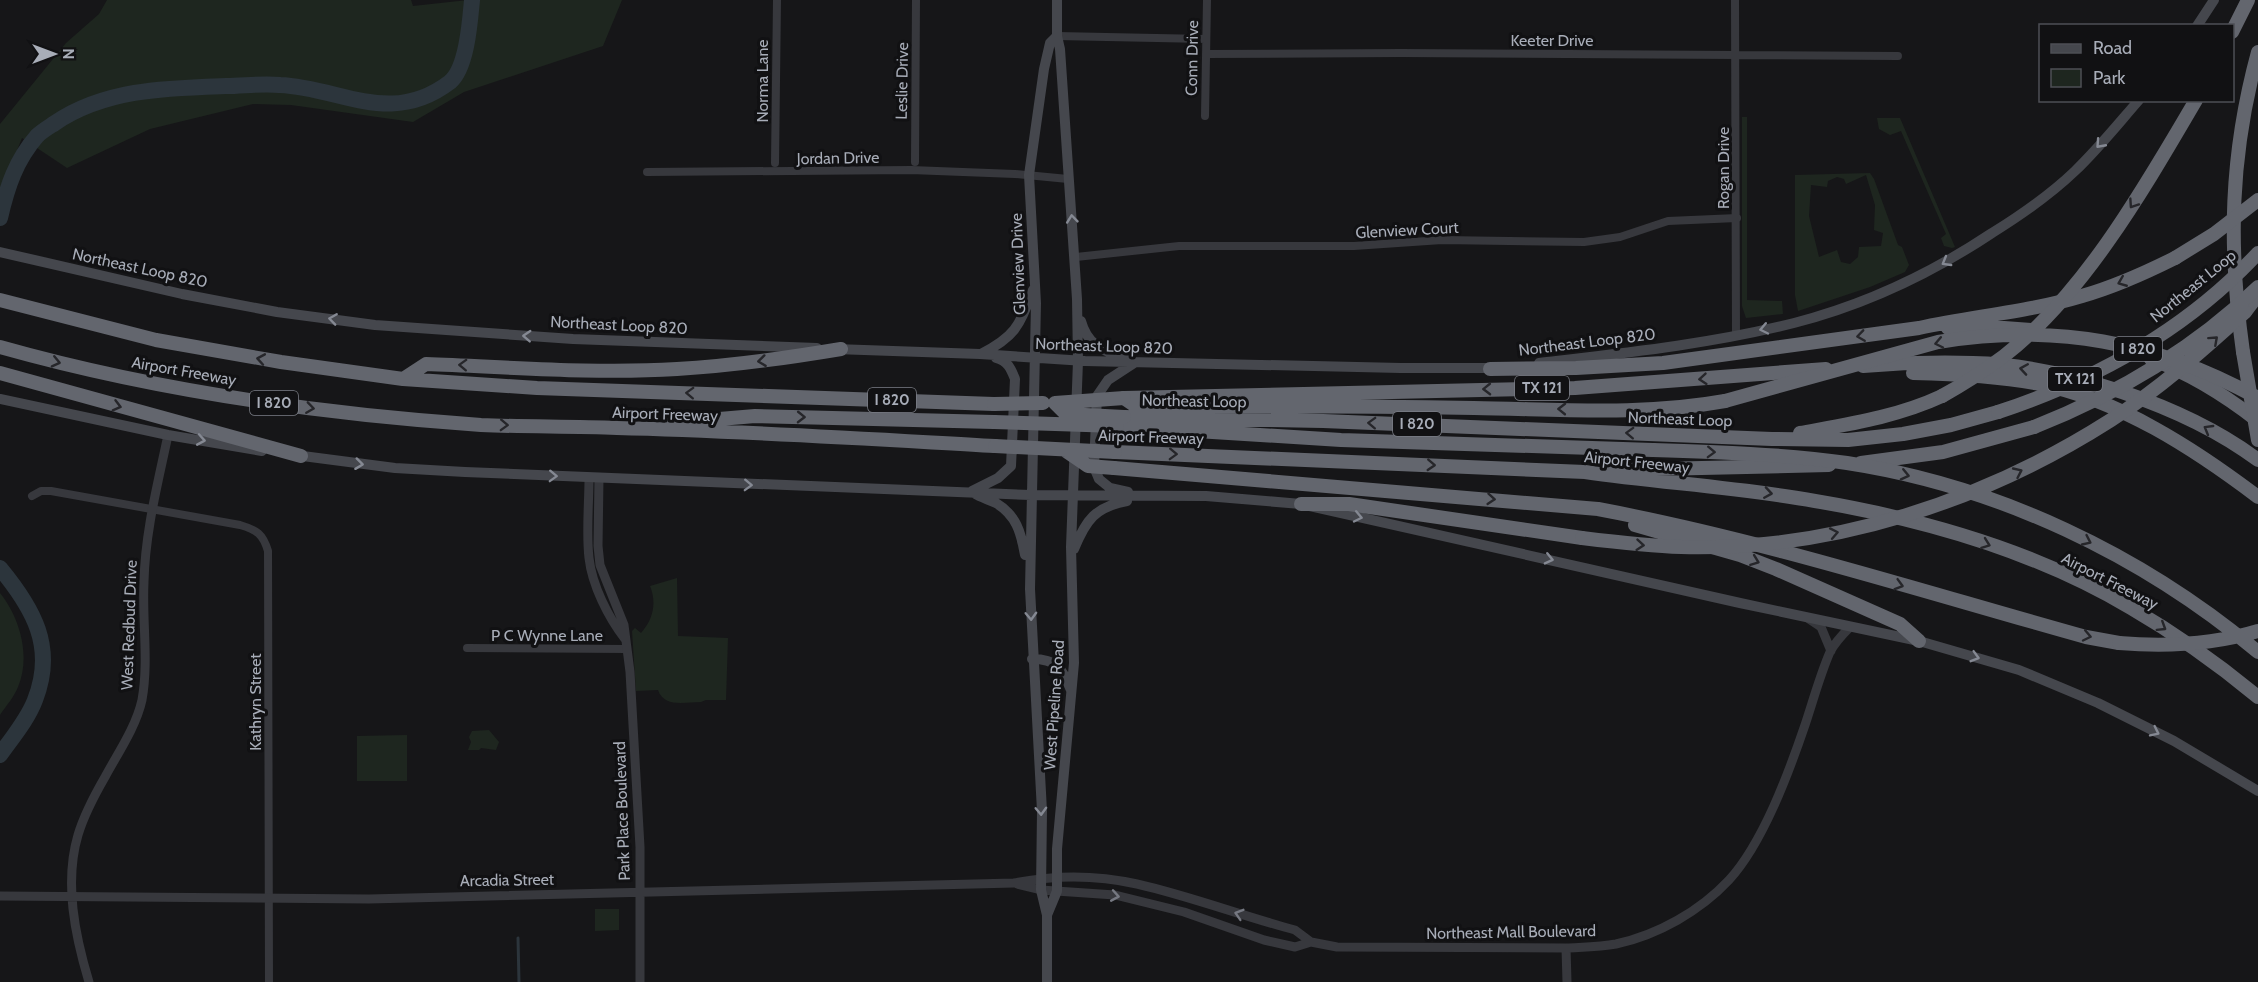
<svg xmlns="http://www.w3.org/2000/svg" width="2258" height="982" font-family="Cabin,sans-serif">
	<rect width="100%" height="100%" fill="#161618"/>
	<path fill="#1e261f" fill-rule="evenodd" d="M107,0H411L413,6L468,0H622L603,46L464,92L413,122L291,105L253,104L150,129L67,168L22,138L0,192V124L66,43L99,14Z
		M1742,117H1747V300L1782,301L1783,314L1746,318L1742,306Z
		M1877,118H1900L1955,247L1952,248L1944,246L1941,238L1946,234L1901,131L1890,135L1879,129Z
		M1870,173L1874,179L1898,245L1902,247L1909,265L1905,272L1870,287L1798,311L1795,295V175ZM1866,175L1875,205L1874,230L1883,233L1881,246L1859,247L1858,257L1850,264L1841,262L1837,250L1819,257L1809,216L1811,185L1827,187L1828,181L1837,177L1844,179L1846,184Z
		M677,578L678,636L728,638L726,700H706L701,702C685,702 664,708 658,690L636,691L632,631L635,628L641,633C653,620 657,603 650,586Z
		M0,593C20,618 31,656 18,687C14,697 6,706 0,715Z
		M489,730L499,742L496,750L481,748L479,750H468L471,742L469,737L472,731Z
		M407,735V781H357V736Z
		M595,909H619V930L595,931Z"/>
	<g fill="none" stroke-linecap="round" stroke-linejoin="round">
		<path stroke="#2c353c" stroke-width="3" d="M518,938L519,982"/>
		<path stroke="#2c353c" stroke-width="16" d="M0,218C7,187 16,160 37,136C42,131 49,127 55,123C105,89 167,88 226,86C243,86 262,83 280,85C342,88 391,127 450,82C467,68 470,21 472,0
			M0,568C33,608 56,647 35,700C28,719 12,738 0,755"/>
		<path stroke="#37383d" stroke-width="8" d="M1735,0L1736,335
			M1057,36L1206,39
			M1206,54L1401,53L1898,56
			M1205,116L1207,0
			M915,162L916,0
			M775,163L777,0
			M647,172L911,170L1015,174L1068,179
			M1076,257L1179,246H1354L1442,240L1584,242L1620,237L1668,221L1737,218
			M32,496L41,491H51L240,525C257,530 263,534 268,551L269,982
			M467,648L627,649"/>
		<path stroke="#37383d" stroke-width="9" d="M589,478C589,504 586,532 589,558C592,585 608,617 625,639
			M599,478L598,546L600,565L624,625L630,672L640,847V982
			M1809,619L1821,627L1831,651
			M1017,884L1041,890L1115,895L1184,912L1264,940L1295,947L1311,942L1337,947L1566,948C1583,947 1600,947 1616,944C1658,935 1700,911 1729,880C1763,843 1789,772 1805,725C1813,701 1820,675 1830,652C1835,642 1843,634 1850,627
			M0,896L369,899L1014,883C1054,875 1097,875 1137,884C1190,896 1242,916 1295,930L1311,942
			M1566,948L1567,982
			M89,982C75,936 64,882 78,835C84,815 94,796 105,777C118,753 136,727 142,700C149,661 142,621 144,582C145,532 158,483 168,435"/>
		<path stroke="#45474d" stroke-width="10" d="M2197,26L2214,0
			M0,252L182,294L277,312L375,325L573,339L817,348
			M1081,321C1088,347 1105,351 1128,360
			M835,349L980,354L1085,361L1401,368H1497
			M981,354C1016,336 1019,326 1033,290
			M1539,363C1625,353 1711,344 1794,323C1864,305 1932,273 1992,233C2021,215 2050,195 2075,171C2098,149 2118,124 2139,100
			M0,399L168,435L262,451
			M295,455L395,468L465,472L1031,495L1206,496L1301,504L1740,603L1919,641L2019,670L2098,703L2174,741L2258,791
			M972,491L998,478L1011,466L1015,379C1011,369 1008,361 996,358
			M1128,492L1110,488L1099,479L1094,467L1097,396L1108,380L1134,363
			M974,493C981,498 988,499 996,503C1016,515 1021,532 1025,555
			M1074,549C1086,520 1095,507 1127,501
			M1032,659C1057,659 1062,668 1071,690
			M1047,915L1057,891V849L1074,663L1071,547L1078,361L1077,299L1060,49L1057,36V0
			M1047,982V915L1041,890L1042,811L1030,589L1036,303L1029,175L1044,69L1050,43L1057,36"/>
		<path stroke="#63666e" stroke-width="14" d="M2232,32L2248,0
			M0,300L156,340L281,362L403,379L537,388L994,404
			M2245,312L2258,295
			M1948,328H2004L2031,330
			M0,347C156,391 320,414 481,425C527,427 572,426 617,428C743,431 869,439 995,446
			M2243,352C2228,246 2230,155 2258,52
			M2151,359C2189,373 2226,396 2258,421
			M1863,366C1899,363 1937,362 1973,363C2063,365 2186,406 2258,460
			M1490,369L1576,368L1663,363L1919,328C1973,316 2029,312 2082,296C2114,287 2145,273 2175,258
			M0,373L301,456
			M1913,373C1956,374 1998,376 2040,384C2118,399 2196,450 2258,497
			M403,379L426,364C510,367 594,374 677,369C732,366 787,358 841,349
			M1124,398L1575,388L1826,369
			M1124,398L1137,407C1249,406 1362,406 1474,408C1558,409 1643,416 1725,401
			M1124,417L1323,421L1772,439L1848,440L1903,434L1951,425L1998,412
			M672,423L755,416L994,422
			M1117,426L1341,440L1653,450
			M1800,433C1849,424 1897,417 1942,396
			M1115,452L1585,472C1661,483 1738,487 1815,501C1922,519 2037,552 2131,608C2176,634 2218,664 2258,697
			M1861,463L1943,452L2034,427
			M1114,468L1598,509C1763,540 1924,592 2086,637L2119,643
			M1612,470L1829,465
			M1301,504H1349L1582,538
			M1635,525L1740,555L1776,569L1900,624L1919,641"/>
		<path stroke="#63666e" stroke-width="14" d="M2175,258L2214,234L2258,200
			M2243,352L2258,440
			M1942,396C1964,384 1984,371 2004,356C2084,294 2145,187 2196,100
			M1725,401L1938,342C2054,323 2155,341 2258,398
			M1055,403L1066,414L1124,417
			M1055,403L1124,398
			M994,404L1043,403
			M1998,412C2095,380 2187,329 2258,253
			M994,422L1117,426
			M2034,427C2117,394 2194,349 2258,287
			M995,446L1115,452
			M1653,450C1718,452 1783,454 1847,463C1998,486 2142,555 2258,652
			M1066,451L1088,466L1114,468
			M1582,538C1615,542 1648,546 1681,547C1833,551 1984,501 2111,420C2159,389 2202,351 2245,312
			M2119,643C2167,647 2212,645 2258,631"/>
	</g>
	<defs><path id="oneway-chevron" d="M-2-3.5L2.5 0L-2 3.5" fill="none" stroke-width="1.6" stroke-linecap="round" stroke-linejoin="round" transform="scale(1.5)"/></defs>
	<g stroke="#858993">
		<use href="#oneway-chevron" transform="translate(2100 144) rotate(132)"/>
		<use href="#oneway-chevron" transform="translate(1072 219) rotate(-96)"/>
		<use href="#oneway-chevron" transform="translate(1946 262) rotate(150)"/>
		<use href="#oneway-chevron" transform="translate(333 319) rotate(-172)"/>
		<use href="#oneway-chevron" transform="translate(1764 329) rotate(168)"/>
		<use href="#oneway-chevron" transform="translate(527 336) rotate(-177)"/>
		<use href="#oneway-chevron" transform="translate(201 440) rotate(10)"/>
		<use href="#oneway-chevron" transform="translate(359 464) rotate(7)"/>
		<use href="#oneway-chevron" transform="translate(553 476) rotate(2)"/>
		<use href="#oneway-chevron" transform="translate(748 485) rotate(2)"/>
		<use href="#oneway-chevron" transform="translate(1358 517) rotate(12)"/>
		<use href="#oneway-chevron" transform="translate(1549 559) rotate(13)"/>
		<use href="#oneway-chevron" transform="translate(1031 616) rotate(88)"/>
		<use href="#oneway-chevron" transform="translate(1975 657) rotate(16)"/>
		<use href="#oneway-chevron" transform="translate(2155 732) rotate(26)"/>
		<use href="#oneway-chevron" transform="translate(1041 811) rotate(88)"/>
	</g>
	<g stroke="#26262a">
		<use href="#oneway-chevron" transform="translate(2133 204) rotate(124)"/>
		<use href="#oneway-chevron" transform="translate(2122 282) rotate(158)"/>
		<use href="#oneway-chevron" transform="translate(1861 336) rotate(172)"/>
		<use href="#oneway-chevron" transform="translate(2214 340) rotate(-42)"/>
		<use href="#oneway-chevron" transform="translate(1939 343) rotate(168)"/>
		<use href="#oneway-chevron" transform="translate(261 359) rotate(-170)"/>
		<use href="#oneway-chevron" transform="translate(762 361) rotate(173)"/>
		<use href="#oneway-chevron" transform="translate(56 362) rotate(13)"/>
		<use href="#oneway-chevron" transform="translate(463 365) rotate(-178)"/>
		<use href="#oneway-chevron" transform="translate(2024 369) rotate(-171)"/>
		<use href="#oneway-chevron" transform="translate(1703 379) rotate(175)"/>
		<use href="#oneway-chevron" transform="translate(1487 389) rotate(179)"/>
		<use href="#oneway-chevron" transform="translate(690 393) rotate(-178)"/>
		<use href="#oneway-chevron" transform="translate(117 406) rotate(15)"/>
		<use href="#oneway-chevron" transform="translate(310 408) rotate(8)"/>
		<use href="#oneway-chevron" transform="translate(1562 409) rotate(-179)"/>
		<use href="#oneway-chevron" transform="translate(801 417) rotate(1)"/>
		<use href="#oneway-chevron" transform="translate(1372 423) rotate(-178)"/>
		<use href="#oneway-chevron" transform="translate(504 425) rotate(2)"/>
		<use href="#oneway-chevron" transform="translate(2208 429) rotate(-150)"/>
		<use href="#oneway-chevron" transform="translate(1630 433) rotate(-178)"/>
		<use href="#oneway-chevron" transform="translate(1711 452) rotate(2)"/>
		<use href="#oneway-chevron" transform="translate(1173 454) rotate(2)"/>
		<use href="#oneway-chevron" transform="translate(1431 465) rotate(3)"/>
		<use href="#oneway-chevron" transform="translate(2018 472) rotate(-25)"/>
		<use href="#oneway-chevron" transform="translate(1905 475) rotate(13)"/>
		<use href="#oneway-chevron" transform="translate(1768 493) rotate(9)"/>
		<use href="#oneway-chevron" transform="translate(1491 499) rotate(5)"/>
		<use href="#oneway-chevron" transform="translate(1834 533) rotate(-11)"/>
		<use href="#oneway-chevron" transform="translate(2087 541) rotate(25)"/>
		<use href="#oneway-chevron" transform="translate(1986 544) rotate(20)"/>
		<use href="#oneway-chevron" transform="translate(1640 545) rotate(5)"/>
		<use href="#oneway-chevron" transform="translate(1755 561) rotate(21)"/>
		<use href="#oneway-chevron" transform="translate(1899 585) rotate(16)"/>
		<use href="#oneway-chevron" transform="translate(2162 627) rotate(32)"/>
		<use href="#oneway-chevron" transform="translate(2087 636) rotate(12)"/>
	</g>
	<g stroke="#757881">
		<use href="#oneway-chevron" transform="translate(1115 896) rotate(10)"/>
		<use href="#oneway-chevron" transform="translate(1239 914) rotate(-163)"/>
	</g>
	<g text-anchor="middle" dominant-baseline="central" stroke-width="6" stroke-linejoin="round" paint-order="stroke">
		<g fill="#111113" stroke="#7b7e86" stroke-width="1.5">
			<rect x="2114" y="337" width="48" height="24" rx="4.5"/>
			<rect x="2048" y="367" width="54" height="24" rx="4.5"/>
			<rect x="1515" y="376" width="54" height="24" rx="4.5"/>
			<rect x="868" y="388" width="48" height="24" rx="4.5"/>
			<rect x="250" y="391" width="48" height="24" rx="4.5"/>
			<rect x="1393" y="412" width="48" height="24" rx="4.5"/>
		</g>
		<g font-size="15" font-weight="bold" fill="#a8adb8">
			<text x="2138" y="349">I 820</text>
			<text x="2075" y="379">TX 121</text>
			<text x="1542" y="388">TX 121</text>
			<text x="892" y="400">I 820</text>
			<text x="274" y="403">I 820</text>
			<text x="1417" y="424">I 820</text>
		</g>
		<g font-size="16" fill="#a8adb8" stroke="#111113">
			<text x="1552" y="40">Keeter Drive</text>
			<text transform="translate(1192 58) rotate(-89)">Conn Drive</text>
			<text transform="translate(762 81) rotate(-90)">Norma Lane</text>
			<text transform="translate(902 81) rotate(-89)">Leslie Drive</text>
			<text transform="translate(838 158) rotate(-1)">Jordan Drive</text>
			<text transform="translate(1723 168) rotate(-90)">Rogan Drive</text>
			<text transform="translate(1407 230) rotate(-3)">Glenview Court</text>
			<text transform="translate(1018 264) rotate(-92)">Glenview Drive</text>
			<text transform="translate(140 268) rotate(12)">Northeast Loop 820</text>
			<text transform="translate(2193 286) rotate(-39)">Northeast Loop</text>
			<text transform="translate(619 325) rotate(3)">Northeast Loop 820</text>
			<text transform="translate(1587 342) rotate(-7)">Northeast Loop 820</text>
			<text transform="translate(1104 346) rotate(2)">Northeast Loop 820</text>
			<text transform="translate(184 371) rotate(10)">Airport Freeway</text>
			<text transform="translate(1194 401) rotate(1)">Northeast Loop</text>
			<text transform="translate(665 414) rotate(2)">Airport Freeway</text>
			<text transform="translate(1680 419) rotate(2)">Northeast Loop</text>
			<text transform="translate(1151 437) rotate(2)">Airport Freeway</text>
			<text transform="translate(1637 462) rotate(6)">Airport Freeway</text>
			<text transform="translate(2110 581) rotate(27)">Airport Freeway</text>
			<text transform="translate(129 625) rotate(-88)">West Redbud Drive</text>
			<text x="547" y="635">P C Wynne Lane</text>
			<text transform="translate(255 702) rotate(-90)">Kathryn Street</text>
			<text transform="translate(1054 705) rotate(-86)">West Pipeline Road</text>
			<text transform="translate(622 811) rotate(-92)">Park Place Boulevard</text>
			<text transform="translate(507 880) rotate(-1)">Arcadia Street</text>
			<text transform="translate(1511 932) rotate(-1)">Northeast Mall Boulevard</text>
		</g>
	</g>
	<rect x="2039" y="24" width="195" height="78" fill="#111113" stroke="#4d4f55" stroke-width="1.5"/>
	<rect x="2051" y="44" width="30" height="9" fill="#45474d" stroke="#4d4f55" stroke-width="1.5"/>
	<text x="2093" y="54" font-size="18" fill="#a8adb8">Road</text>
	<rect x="2051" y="69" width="30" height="18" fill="#1e261f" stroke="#4d4f55" stroke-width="1.5"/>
	<text x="2093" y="84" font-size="18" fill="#a8adb8">Park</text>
	<g transform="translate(54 54) rotate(90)" stroke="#111113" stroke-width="4.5" paint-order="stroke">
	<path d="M0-4.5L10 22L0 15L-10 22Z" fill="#a8adb8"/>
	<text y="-9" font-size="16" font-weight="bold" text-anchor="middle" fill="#a8adb8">N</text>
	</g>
</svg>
